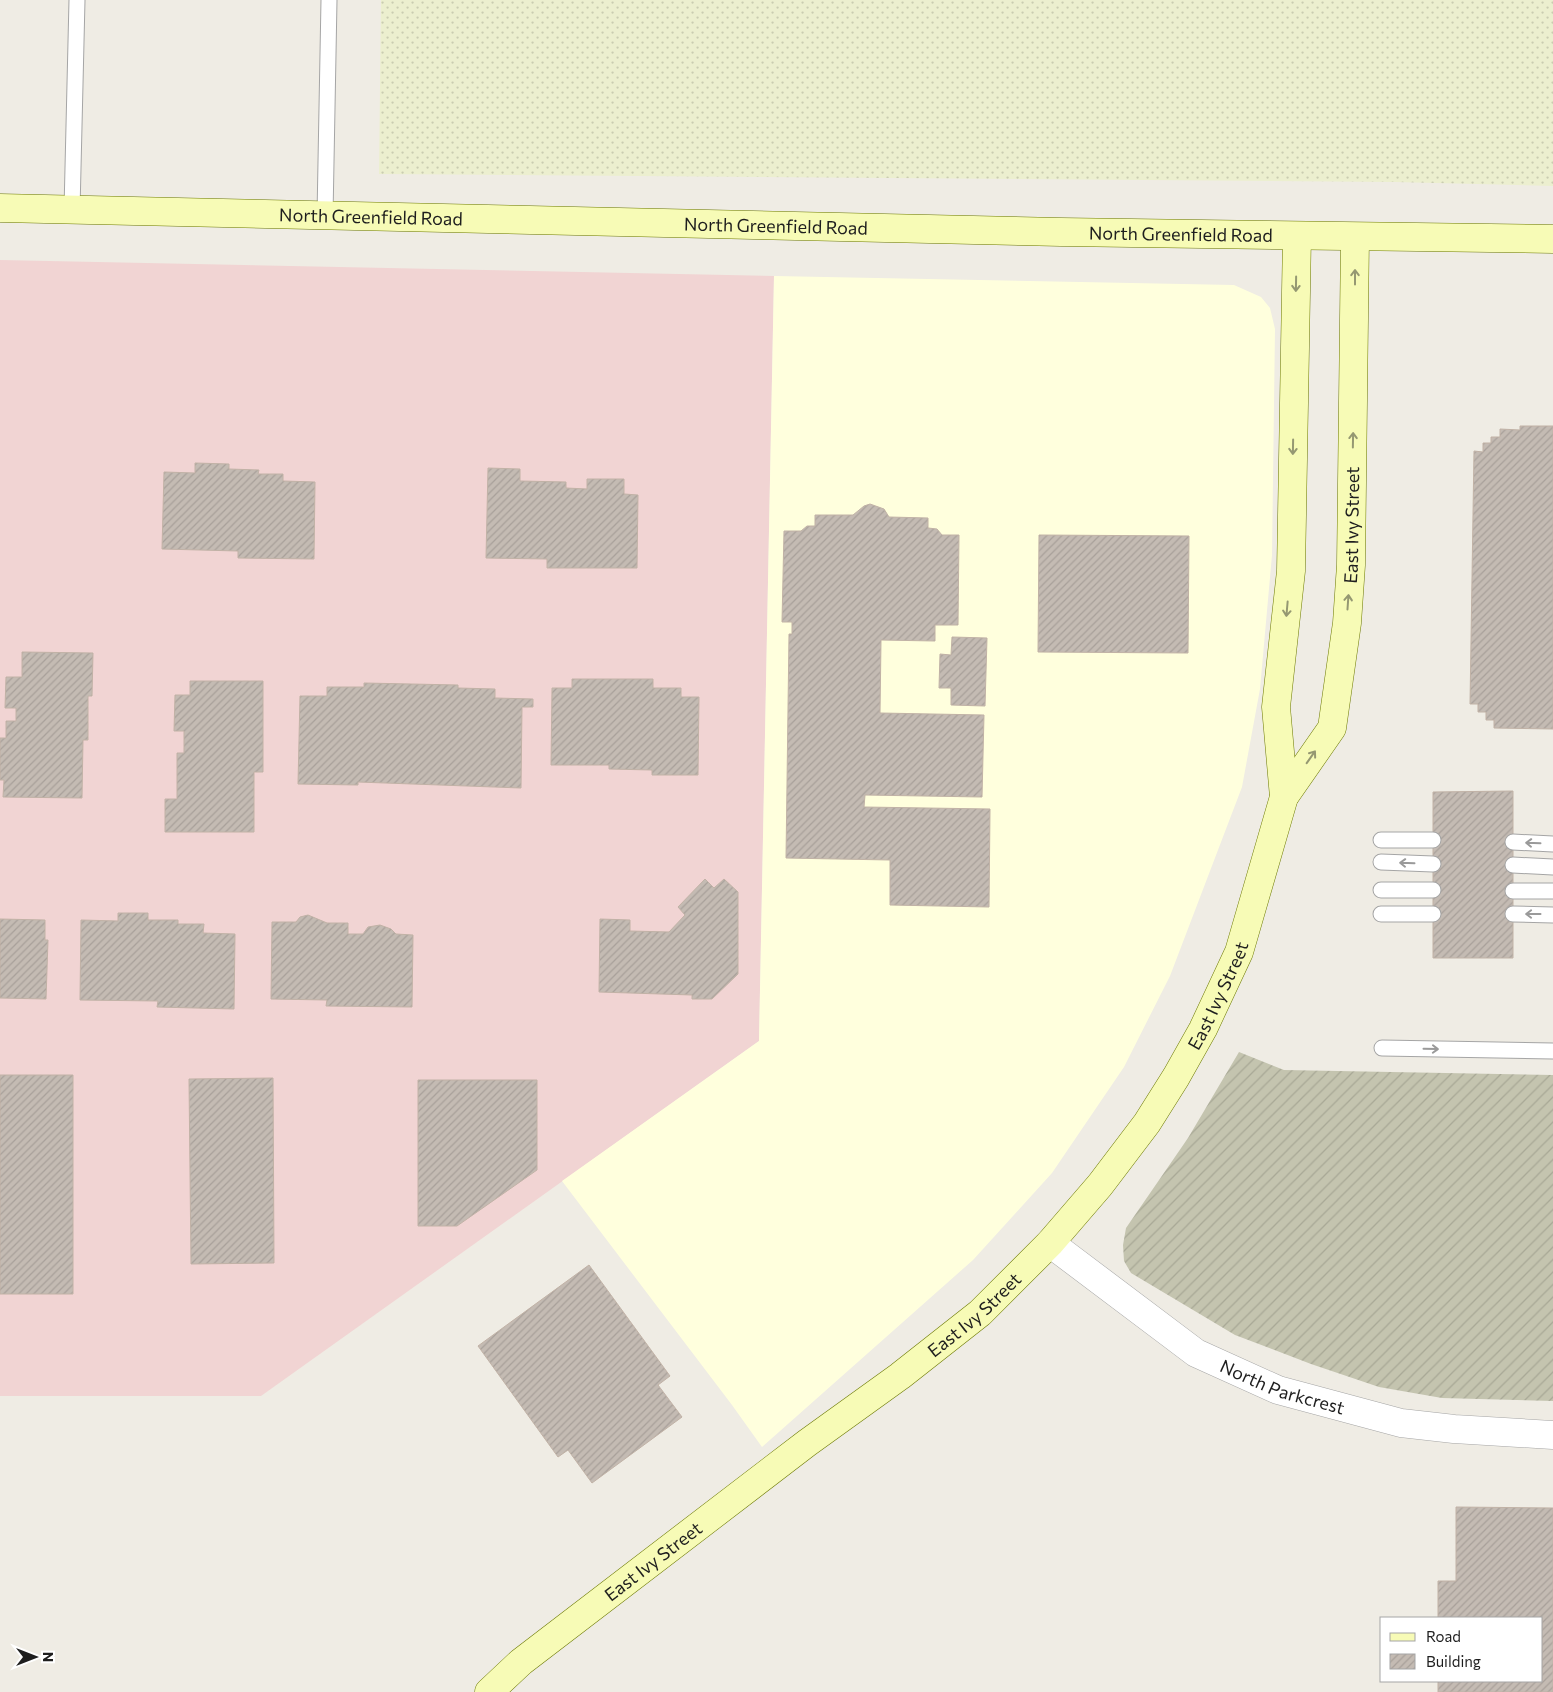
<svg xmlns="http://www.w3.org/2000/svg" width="1553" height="1692" font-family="Commissioner,sans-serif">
	<defs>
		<pattern id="construction-furrows" width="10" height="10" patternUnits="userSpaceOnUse" patternTransform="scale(1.25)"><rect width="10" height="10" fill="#c4c4af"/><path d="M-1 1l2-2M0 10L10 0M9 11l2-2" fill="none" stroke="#a8a896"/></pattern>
		<pattern id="farmland-dots" width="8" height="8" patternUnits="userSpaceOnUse" patternTransform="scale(1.25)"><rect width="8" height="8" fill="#ecefcf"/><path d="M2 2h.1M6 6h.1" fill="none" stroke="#caccb1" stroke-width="1.8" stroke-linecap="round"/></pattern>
		<pattern id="building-hatch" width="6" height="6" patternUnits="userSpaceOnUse" patternTransform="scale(1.25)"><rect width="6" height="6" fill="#c4bbb3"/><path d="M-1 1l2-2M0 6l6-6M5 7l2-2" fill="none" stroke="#a8a09a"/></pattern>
	</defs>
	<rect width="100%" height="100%" fill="#efece4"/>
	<path fill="#f1d4d3" d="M0,260L774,276L759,1041L261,1396H0Z"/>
	<path fill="#ffd" d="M774,276L1234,285L1261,297L1270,308L1275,329L1272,555L1260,689L1242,787L1170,976L1124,1067L1052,1173L973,1260L762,1447L732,1405L562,1181L759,1041Z"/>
	<path fill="url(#construction-furrows)" d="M1239,1052L1284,1070L1553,1075V1401L1442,1398L1379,1387L1311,1364L1235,1335L1131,1273L1124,1261L1123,1245L1126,1228L1188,1138Z"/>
	<path fill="url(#farmland-dots)" d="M381,0H1553V186L1395,182L379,174Z"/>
	<path fill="url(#building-hatch)" stroke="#c1b2a6" d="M1520,426H1553V729L1494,728V720H1486V712H1478V704H1470L1474,451L1483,452V443H1491V437H1500V429L1520,430Z
		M195,463L229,464V469L259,470L258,474H283V481L315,482L314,559L238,558V551L162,549L164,472L195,473Z
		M488,468L520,469V481L566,482V488L587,489V479H624V494L638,495L637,568H547V559L486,558Z
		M870,504L884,509L889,517L928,518V528L937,529L942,535H959L958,625H935V641L881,640L880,713L984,715L982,797L865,795L864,807L990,809L989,907L890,905V860L786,858L789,634H792V622H782L784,531H801L807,526H815V515H853L864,506Z
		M1039,535L1189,536L1188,653L1038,652Z
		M952,637L987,638L985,706L951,705V688H939L940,654L951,655Z
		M22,652L93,653L92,696H88V740H83L82,798L3,797L4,780H0V738H6V721H16V708H5L6,677H22Z
		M572,679H653V688H681V697H699L698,775H652V770L609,769V765H551L552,688H572Z
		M190,681H263V772H254V832H165V799H177V753H184V731H174L175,695H190Z
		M364,683L458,685V688L495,689V698L533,699V707H522L521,788L358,782V785L298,784L300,696H327V687H364Z
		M1513,791V958H1433V792Z
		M705,879L714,888L724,879L738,892V974L712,999H692V995L599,992L600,919L630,920V931L669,932L685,915L678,907Z
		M118,913H148V920H178V924H204L203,933L235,934L234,1009L157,1007L158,1001L80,1000L81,920L118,921Z
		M308,915L327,923H348V934H363L368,927L380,925L391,929L396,934L413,935L412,1007L326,1006L327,1000L271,999L272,922H296L300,917Z
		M0,919L45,920V940H48L46,999L0,998Z
		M0,1075H73V1294H0Z
		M273,1078L274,1263L191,1264L189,1079Z
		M418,1080H537V1170L457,1226H418Z
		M589,1265L670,1376L658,1385L682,1417L592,1483L568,1450L558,1457L478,1346Z
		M1456,1507L1553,1508V1692H1438V1681H1542V1618H1438V1581H1456Z"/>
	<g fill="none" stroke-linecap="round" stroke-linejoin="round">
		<defs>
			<path id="lane" d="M72,210L77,0
				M325,216L329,0
				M1381,840H1433
				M1513,842L1553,844
				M1381,862L1433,864
				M1513,865L1553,867
				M1381,890H1433
				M1513,891H1553
				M1381,914H1433
				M1513,914L1553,915
				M1382,1048L1553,1051"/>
			<g id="street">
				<path id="s1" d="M1050,1243L1196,1353L1278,1390L1401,1423L1454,1429L1553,1435"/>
			</g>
			<g id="secondary">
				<path id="s2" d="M0,208L1061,232L1553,239"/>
				<path d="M1284,797L1276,707L1291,571L1297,236"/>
				<path id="s3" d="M489,1692L521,1662L807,1443L900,1376L980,1313L1050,1243L1100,1185L1147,1123L1176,1077L1203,1029L1239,952L1284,797L1332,728L1347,623L1351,565L1355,237"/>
			</g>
		</defs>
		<use href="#lane" stroke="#a5a5a5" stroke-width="17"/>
		<use href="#street" stroke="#a5a5a5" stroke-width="29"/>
		<use href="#secondary" stroke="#6b7802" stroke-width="29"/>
		<use href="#lane" stroke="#fff" stroke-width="15"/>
		<use href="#street" stroke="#fff" stroke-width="28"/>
		<use href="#secondary" stroke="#f7fbb6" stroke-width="28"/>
	</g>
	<defs><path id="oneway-shaft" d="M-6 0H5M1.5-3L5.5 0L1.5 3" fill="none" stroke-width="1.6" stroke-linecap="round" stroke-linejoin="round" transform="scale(1.25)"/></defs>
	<g stroke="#959872">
		<use href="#oneway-shaft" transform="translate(1355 277) rotate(-90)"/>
		<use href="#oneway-shaft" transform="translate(1296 284) rotate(91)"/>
		<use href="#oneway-shaft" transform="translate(1353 440) rotate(-89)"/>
		<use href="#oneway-shaft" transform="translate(1293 447) rotate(91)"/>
		<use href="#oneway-shaft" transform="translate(1348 602) rotate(-86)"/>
		<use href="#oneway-shaft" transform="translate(1287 609) rotate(95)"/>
		<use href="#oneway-shaft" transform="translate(1311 757) rotate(-55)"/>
	</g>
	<g stroke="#9a9a9a">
		<use href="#oneway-shaft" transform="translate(1533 843) rotate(-178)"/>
		<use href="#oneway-shaft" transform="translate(1407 863) rotate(-178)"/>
		<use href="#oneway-shaft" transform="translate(1533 914) rotate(-180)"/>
		<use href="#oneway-shaft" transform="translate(1431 1049) rotate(1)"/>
	</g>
	<g text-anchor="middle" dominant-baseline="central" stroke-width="5" stroke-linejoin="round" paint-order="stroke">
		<g font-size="18" fill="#1e1e1e" stroke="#fff">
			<text stroke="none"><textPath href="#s2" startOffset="371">North Greenfield Road</textPath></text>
			<text stroke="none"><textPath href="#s2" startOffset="776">North Greenfield Road</textPath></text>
			<text stroke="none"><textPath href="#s2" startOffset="1181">North Greenfield Road</textPath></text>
			<text stroke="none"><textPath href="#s3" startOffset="1518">East Ivy Street</textPath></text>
			<text stroke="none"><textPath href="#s3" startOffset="1020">East Ivy Street</textPath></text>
			<text stroke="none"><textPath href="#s3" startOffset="615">East Ivy Street</textPath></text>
			<text stroke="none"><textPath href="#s1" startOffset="276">North Parkcrest</textPath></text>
			<text stroke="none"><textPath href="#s3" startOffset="210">East Ivy Street</textPath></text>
		</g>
	</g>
	<rect x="1380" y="1617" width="162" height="65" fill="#ffffff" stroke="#a5a5a5"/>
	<rect x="1390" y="1633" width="25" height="8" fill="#f7fbb6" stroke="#a5a5a5"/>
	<text x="1426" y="1642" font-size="15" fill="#1e1e1e">Road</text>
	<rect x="1390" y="1654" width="25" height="15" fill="url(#building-hatch)" stroke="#a5a5a5"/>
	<text x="1426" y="1667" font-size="15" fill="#1e1e1e">Building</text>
	<g transform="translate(35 1657) rotate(90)" stroke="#ffffff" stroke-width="4" paint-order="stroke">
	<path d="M0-4L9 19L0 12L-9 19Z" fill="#1e1e1e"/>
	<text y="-8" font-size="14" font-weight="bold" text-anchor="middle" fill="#1e1e1e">N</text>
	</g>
</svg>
